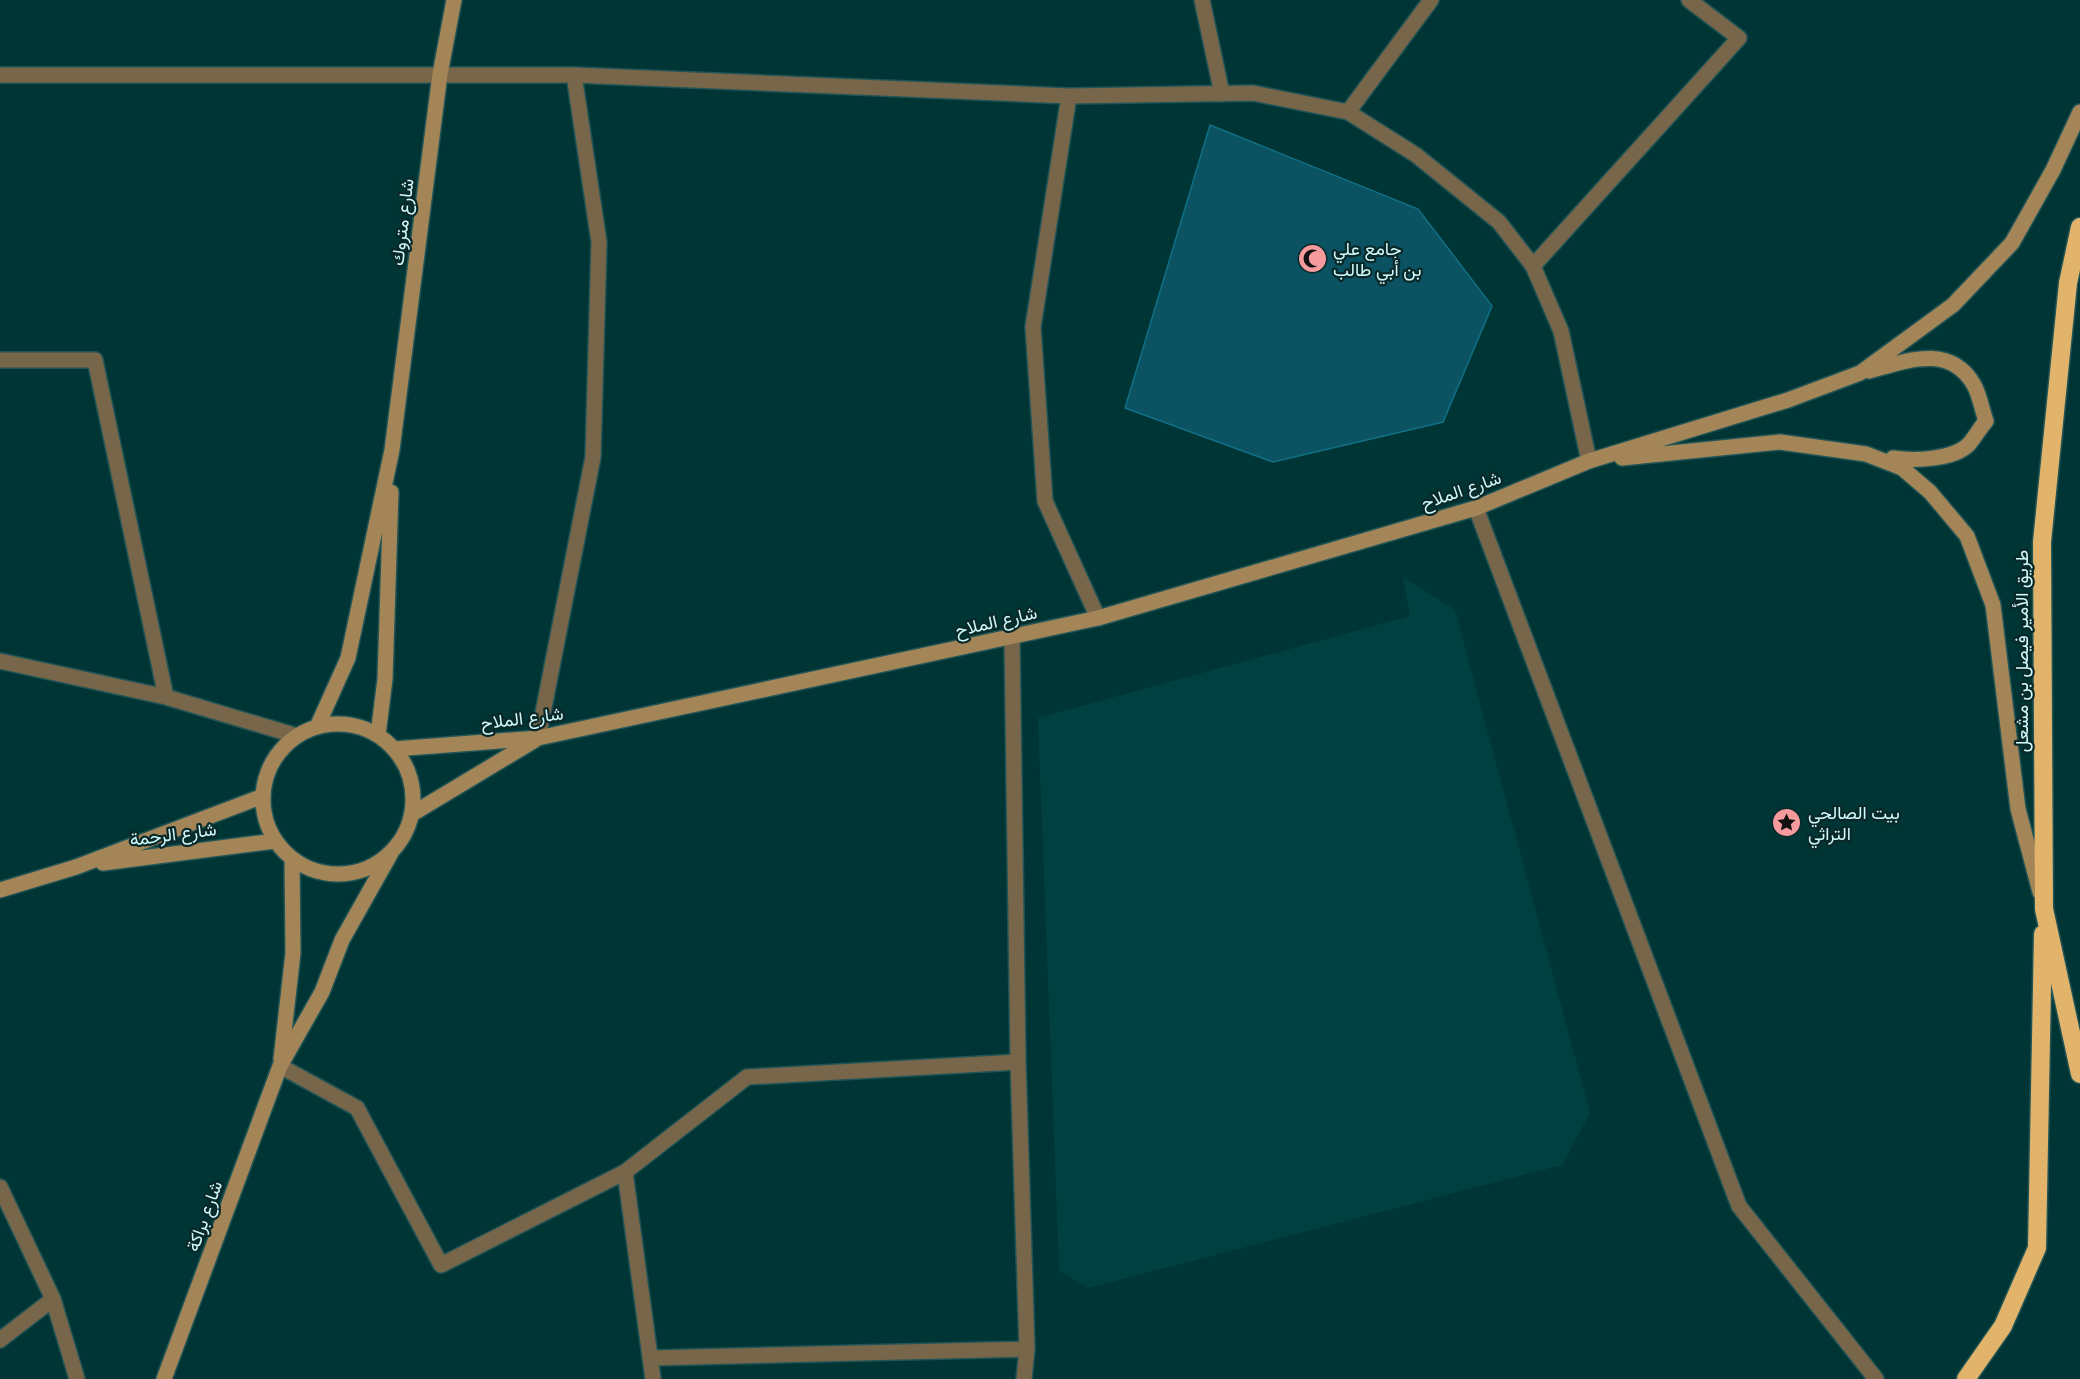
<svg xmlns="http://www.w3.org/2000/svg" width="2080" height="1379" font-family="Raleway,Vazirmatn,sans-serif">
	<rect width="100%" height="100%" fill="#003536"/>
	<path fill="#004041" d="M1403,577L1455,610L1590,1113L1562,1165L1088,1288L1059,1270L1038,718L1410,616Z"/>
	<path fill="#0b5262" stroke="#117085" stroke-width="1.5" d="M1210,125L1418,209L1492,306L1443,422L1273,462L1125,408Z"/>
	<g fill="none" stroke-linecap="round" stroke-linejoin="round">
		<defs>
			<path id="street" d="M1202,0L1222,94
				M0,75H574L1069,96L1253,93L1348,112L1416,155L1499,222L1533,266L1561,331L1589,461
				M1069,96L1033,327L1045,501L1098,618
				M1348,112L1431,0
				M1533,266L1739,38L1689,0
				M0,360H95L166,697
				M1476,508L1739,1206L1876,1379
				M1012,639L1018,1062L1027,1349L1024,1379
				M0,661L166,697L297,736
				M538,738L593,457L599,242L574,75
				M280,1066L357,1108L441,1265L625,1172L653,1379
				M625,1172L747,1077L1018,1062
				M0,1187L53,1299L77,1379
				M0,1340L53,1299
				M651,1358L1027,1349"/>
			<path id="secondary" d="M1869,371C1906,361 1950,343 1974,385C1980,396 1982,410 1986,421C1980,428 1975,437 1969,444C1954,460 1913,461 1893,458
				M1622,458L1780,442L1866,454L1902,468L1930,492L1967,536L1993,605L2018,809L2040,892
				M263 799a75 75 0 1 1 150 0a75 75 0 1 1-150 0Z
				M317,727L348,658L392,450L440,74L454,0
				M378,735L385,679L391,492
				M394,749L538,738L1098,618L1476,508L1589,461L1788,400L1860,373L1953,305L2012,243L2053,170L2080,112
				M412,814L535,740
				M103,863L275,841
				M0,890L76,867L263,796
				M281,1059L293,953L292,858
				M164,1379L280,1066L322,992L342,940L391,853"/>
			<path id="highway" d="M2080,227L2068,283L2042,542L2044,909L2080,1074
				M1966,1379L2003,1326L2037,1248L2043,934"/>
		</defs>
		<use href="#street" stroke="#215455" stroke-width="18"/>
		<use href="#secondary" stroke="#215455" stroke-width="18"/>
		<use href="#highway" stroke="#215455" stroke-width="21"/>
		<use href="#street" stroke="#78664a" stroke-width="15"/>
		<use href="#secondary" stroke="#a38558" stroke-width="15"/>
		<use href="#highway" stroke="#e1b36b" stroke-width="18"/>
	</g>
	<defs>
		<symbol id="mosque-disc" viewBox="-11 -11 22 22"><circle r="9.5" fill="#f59b9e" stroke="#0b2829"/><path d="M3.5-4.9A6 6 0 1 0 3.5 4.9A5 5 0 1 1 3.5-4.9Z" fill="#111"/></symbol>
		<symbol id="sight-disc" viewBox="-11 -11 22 22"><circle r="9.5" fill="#f59b9e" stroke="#0b2829"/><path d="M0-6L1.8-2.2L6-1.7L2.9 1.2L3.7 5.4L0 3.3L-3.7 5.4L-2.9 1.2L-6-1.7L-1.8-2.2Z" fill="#111"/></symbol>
	</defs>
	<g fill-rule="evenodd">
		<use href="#mosque-disc" x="1296" y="242" width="33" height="33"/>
		<use href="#sight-disc" x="1770" y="806" width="33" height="33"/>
	</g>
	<g text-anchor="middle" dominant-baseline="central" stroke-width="4.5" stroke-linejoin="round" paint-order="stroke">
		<g font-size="18" fill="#cff9fa" stroke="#0b2829">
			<text transform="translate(402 222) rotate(-83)">شارع متروك</text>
			<text transform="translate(1461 490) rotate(-19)">شارع الملاح</text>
			<text transform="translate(996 621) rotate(-13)">شارع الملاح</text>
			<text transform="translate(2021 651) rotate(-90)">طريق الأمير فيصل بن مشعل</text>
			<text transform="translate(522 718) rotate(-7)">شارع الملاح</text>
			<text transform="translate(173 834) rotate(-7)">شارع الرحمة</text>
			<text transform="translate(204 1216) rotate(-70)">شارع براكة</text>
		</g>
		<g font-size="18" fill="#cff9fa" stroke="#0b2829" text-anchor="start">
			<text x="1333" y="248">جامع علي<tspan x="1333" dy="21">بن أبي طالب</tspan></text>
			<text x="1808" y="812">بيت الصالحي<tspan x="1808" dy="21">التراثي</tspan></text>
		</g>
	</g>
</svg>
